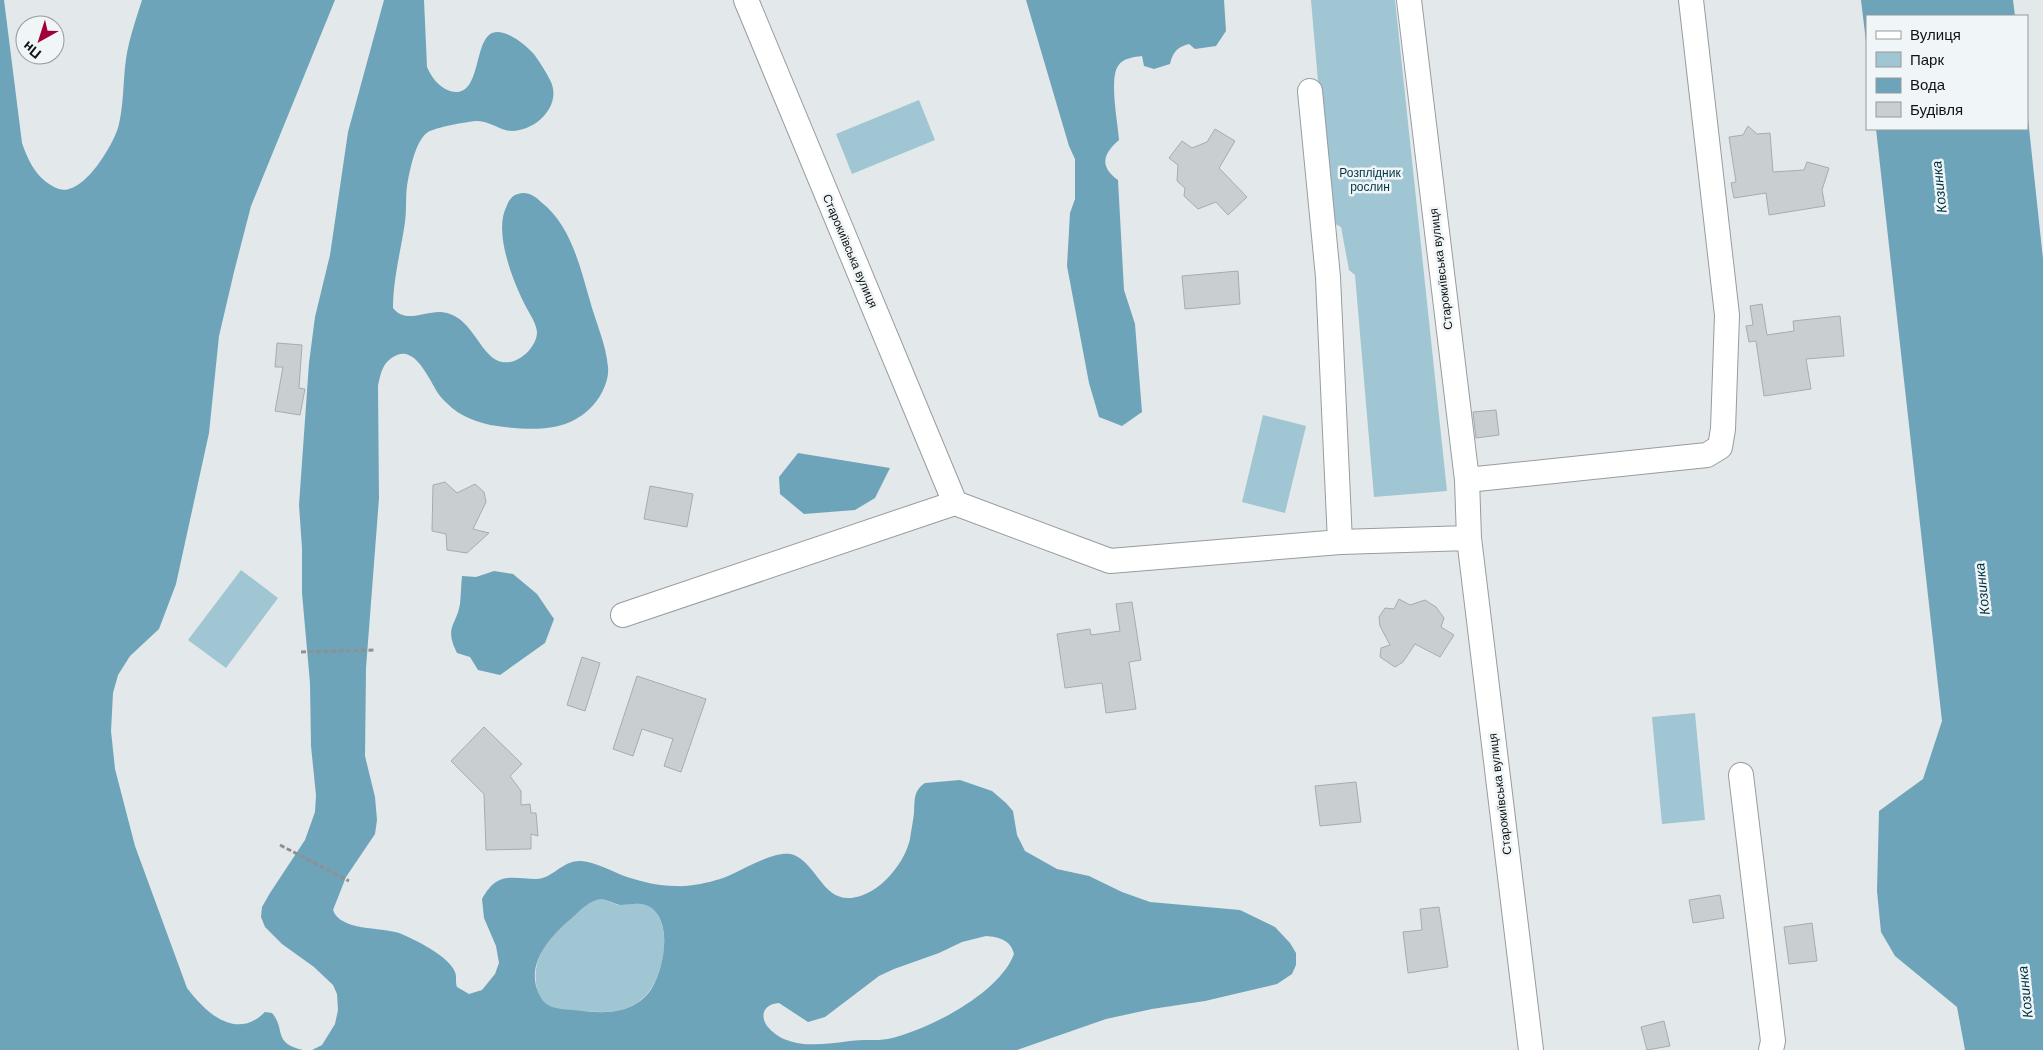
<svg xmlns="http://www.w3.org/2000/svg" width="2043" height="1050" font-family="Helvetica,sans-serif">
	<rect width="100%" height="100%" fill="#e3e8ea"/>
	<path fill="#a0c5d3" d="M1311,0H1395L1447,491L1374,497L1355,275L1349,270L1341,227L1330,221Z
		M919,100L935,140L852,174L836,134Z
		M1263,415L1306,426L1285,513L1242,502Z
		M241,570L278,598L226,668L188,640Z
		M1695,713L1705,820L1662,824L1652,717Z
		M602,899C608,900 614,905 620,905C631,905 640,901 650,907C674,923 664,976 647,994C627,1016 603,1012 576,1011C568,1010 558,1011 550,1007C543,1004 539,996 537,989C531,963 545,940 565,923C576,914 587,900 602,899Z"/>
	<path fill="#6da4b9" fill-rule="evenodd" d="M0,0H4L22,143C29,163 38,181 59,189C83,197 115,143 119,124C124,102 123,80 126,59C129,39 136,19 142,0H335L251,206L234,272L219,336L209,433L176,584L159,629L130,656L118,675L113,693L111,731L115,769L135,846L187,988C206,1013 236,1041 265,1012L272,1013C286,1029 272,1043 303,1050H0Z
		M384,0H424L427,67C431,76 438,87 450,91C480,100 474,47 489,35C502,24 529,47 536,57C541,64 546,72 550,80C563,104 537,131 512,131C500,131 489,120 476,121C466,122 437,127 428,132C416,140 411,166 408,180C405,194 407,208 405,222C401,250 393,279 393,308C405,324 425,311 441,312C477,315 480,367 510,362C523,360 537,345 537,332C536,322 529,313 525,305C513,281 495,236 505,210C508,203 510,196 518,194C527,191 535,196 541,202C571,225 580,267 590,301C596,323 606,344 608,367C609,377 605,387 600,396C577,431 542,431 504,427C486,425 467,420 452,408C448,404 443,400 440,396C431,384 417,346 397,355C383,361 381,372 378,386L379,498L366,668L365,756L375,797L377,820L375,834L346,877L333,910C340,931 381,927 399,933C414,939 449,956 455,972C457,977 455,982 457,987L469,994L482,990L495,974L499,963L496,946L484,918L482,899C497,872 510,878 536,879C553,879 562,860 581,861C596,862 613,872 627,877C643,882 659,886 675,886C689,887 707,883 720,879C739,873 775,848 794,855C820,866 824,910 863,895C885,887 905,861 910,839C911,831 913,822 914,813C915,800 913,791 925,783L960,780L992,791L1006,803L1013,811L1017,835L1025,851L1057,869L1089,876L1122,892L1150,902L1240,910L1275,927L1290,943L1296,953V965L1292,974L1277,984L1205,1001L1152,1009L1106,1019L1017,1050H312L322,1045L335,1024L338,1010L337,994L333,985L314,967L282,944L265,927L261,917L262,907L270,893L305,840L315,812L316,795L311,746L310,683L302,593V548L299,505L309,363L315,317L330,255L348,132ZM602,899C608,900 614,904 620,905C631,905 640,901 650,907C673,922 664,968 652,988C648,995 640,1002 632,1006C613,1015 593,1012 573,1010C560,1009 546,1009 540,996C523,965 551,935 574,916C583,908 590,900 602,899ZM986,936C999,937 1011,940 1014,954C999,994 928,1030 888,1039C876,1041 862,1039 850,1041C820,1045 787,1050 767,1026C759,1014 765,1004 779,1003L808,1022L825,1017L879,976L894,969L939,953L962,942Z
		M1026,0H1224L1226,31L1216,46L1195,49L1189,44C1177,47 1173,52 1170,64L1154,69L1144,66L1142,56C1134,57 1123,58 1118,66C1109,80 1118,123 1119,140C1103,154 1099,166 1118,180L1124,290L1135,324L1142,412L1122,426L1099,417L1089,383L1067,266L1070,213L1075,199V159L1069,146Z
		M1861,0H2013L2015,16H1867V50Z
		M2027,109L2043,259V1050H1965L1957,1007L1895,956L1881,932L1877,891L1879,811L1923,779L1942,721L1876,129H2027Z
		M798,453L890,468L875,498L855,510L804,514L780,494L779,477Z
		M494,571L513,574L537,594L554,619L545,643L500,675L478,670L470,657L457,653C444,626 456,627 460,604C461,595 461,585 462,576L476,577Z"/>
	<path fill="#c9ced0" stroke="#a7acae" d="M1748,126L1757,134L1770,133L1773,172L1804,170L1807,162L1829,168L1822,190L1825,206L1769,215L1766,193L1734,198L1731,183L1736,182L1729,137L1743,135Z
		M1215,129L1235,141L1219,168L1247,197L1228,215L1216,202L1198,209L1184,196L1185,188L1177,181L1178,165L1169,158L1182,141L1192,148L1207,142Z
		M1238,271L1240,304L1185,309L1182,276Z
		M1762,304L1767,335L1794,331L1793,321L1840,316L1844,356L1806,359L1811,389L1764,396L1756,341L1749,342L1746,326L1753,325L1750,306Z
		M277,343L302,345L299,388L305,389L300,415L275,411L283,367H275Z
		M1496,410L1499,435L1476,438L1473,412Z
		M445,482L457,493L475,484L484,492L486,502L473,529L489,533L467,553L447,550L446,534L432,531L433,485Z
		M650,486L693,494L687,527L644,519Z
		M1399,599L1410,605L1425,600L1436,607L1444,618L1441,627L1454,635L1440,657L1415,644L1403,662L1395,667L1380,657L1381,648L1390,645L1380,626L1379,617L1385,608L1394,609Z
		M1132,602L1141,660L1129,662L1136,709L1106,713L1102,683L1065,688L1057,634L1090,629L1091,635L1120,631L1116,604Z
		M582,657L600,663L585,711L567,705Z
		M637,676L706,699L681,772L664,766L673,739L642,729L633,756L613,749Z
		M484,727L522,764L510,776L521,791V805L530,804L531,813H536L538,836L531,834V849L486,850L484,794L451,761Z
		M1356,782L1361,822L1320,826L1315,786Z
		M1720,895L1724,918L1693,923L1689,900Z
		M1439,907L1448,967L1408,973L1403,932L1422,930L1420,909Z
		M1812,923L1817,961L1789,964L1784,927Z
		M1664,1021L1670,1046L1647,1050L1641,1027Z"/>
	<g fill="none" stroke-linecap="round" stroke-linejoin="round">
		<defs>
			<path id="minor" d="M746,0L955,503
				M1409,0L1467,480L1469,538L1531,1050
				M1310,91L1328,277L1340,542
				M1467,480L1707,455L1720,447L1723,429L1727,315L1691,0
				M623,615L955,503L1110,561L1340,542L1469,538
				M1741,775L1773,1041L1771,1050"/>
		</defs>
		<use href="#minor" stroke="#979c9e" stroke-width="26"/>
		<path stroke="#8d9192" stroke-width="3" stroke-dasharray="5 2.5" stroke-linecap="butt" d="M301,652L374,650
			M280,845L349,881"/>
		<use href="#minor" stroke="#fff" stroke-width="24"/>
	</g>
	<g text-anchor="middle" dominant-baseline="central" stroke-width="5" stroke-linejoin="round" paint-order="stroke">
		<g font-size="12" fill="#003544" stroke="#f0f5f7">
			<text x="1370" y="173">Розплідник<tspan x="1370" dy="14">рослин</tspan></text>
		</g>
		<g font-size="12" fill="#101213" stroke="#f0f5f7">
			<text transform="translate(850 251) rotate(67)">Старокиївська вулиця</text>
			<text transform="translate(1441 269) rotate(-97)">Старокиївська вулиця</text>
			<text transform="translate(1500 794) rotate(-97)">Старокиївська вулиця</text>
		</g>
		<g font-size="14" font-style="italic" fill="#003545" stroke="#f0f5f7">
			<text transform="translate(1939 187) rotate(-96)">Козинка</text>
			<text transform="translate(1982 589) rotate(-96)">Козинка</text>
			<text transform="translate(2025 992) rotate(-96)">Козинка</text>
		</g>
	</g>
	<rect x="1866" y="15" width="162" height="115" fill="#f0f5f7" stroke="#969a9c"/>
	<rect x="1876" y="31" width="25" height="8" fill="#ffffff" stroke="#969a9c"/>
	<text x="1910" y="40" font-size="15" fill="#101213">Вулиця</text>
	<rect x="1876" y="52" width="25" height="15" fill="#a0c5d3" stroke="#969a9c"/>
	<text x="1910" y="65" font-size="15" fill="#101213">Парк</text>
	<rect x="1876" y="78" width="25" height="15" fill="#6da4b9" stroke="#969a9c"/>
	<text x="1910" y="90" font-size="15" fill="#101213">Вода</text>
	<rect x="1876" y="102" width="25" height="15" fill="#c9ced0" stroke="#969a9c"/>
	<text x="1910" y="115" font-size="15" fill="#101213">Будівля</text>
	<g transform="translate(40 40) rotate(219)"><circle r="24" fill="#f0f5f7" stroke="#969a9c"/>
	<path d="M0-4L9 19L0 12L-9 19Z" fill="#a10136"/>
	<text y="-8" font-size="14" font-weight="bold" text-anchor="middle" fill="#101213">Пн</text>
	</g>
</svg>
